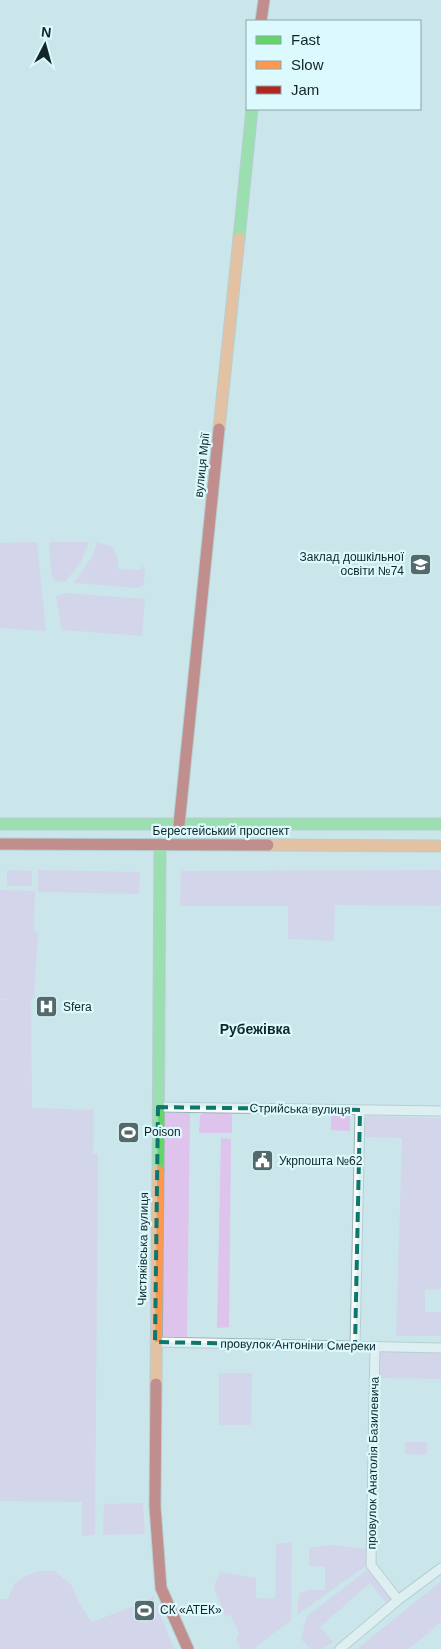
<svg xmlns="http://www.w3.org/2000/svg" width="441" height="1649" font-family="Arial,sans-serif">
	<rect width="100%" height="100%" fill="#cbe6ea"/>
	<path fill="#dec3ed" d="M37,542L46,631L0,628V543Z
		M50,542H89L81,562L65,582L56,581L52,577L49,545Z
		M97,542L113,547L118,560V569L141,570V566L145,568L144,585L137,588L74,583L93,555Z
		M66,593L145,599L142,636L62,630L56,596Z
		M7,870L32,871V886H7Z
		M38,870L140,872L139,894L38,892Z
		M441,870V906L335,905L334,941L288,939V906H180L181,871Z
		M0,890L35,891L34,931L38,932L34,999H31L32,1108L94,1110L93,1153L98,1154L95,1535L82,1536V1502L0,1501V1000L9,999H0Z
		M204,1112H228L232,1115V1133H199L200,1116Z
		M164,1113H190L187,1337L161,1336Z
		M333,1115L350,1116V1131L331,1130V1117Z
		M368,1116L441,1118V1289L425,1290V1312H441V1336H396L402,1138L364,1137V1119Z
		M221,1138L231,1139L229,1327L217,1328Z
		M377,1350L441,1352V1379L377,1378Z
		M219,1373H252L251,1425H219Z
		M405,1442H427V1455L405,1454Z
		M143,1503L145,1534L103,1535L104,1504Z
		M292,1542L291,1620L253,1649H241L236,1640L239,1633L230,1615L225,1616L214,1587L220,1572L256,1578V1598L275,1599L276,1544Z
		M331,1545L368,1549L367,1565L297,1615L299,1593L309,1590H325V1567L309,1566V1548Z
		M370,1568L393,1599L387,1604L370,1583L320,1627L333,1642L322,1649H310L301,1639L307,1616Z
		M40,1571H55L72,1586L79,1603L92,1622L142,1603L153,1596L174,1649H0V1599H8C15,1579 20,1577 40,1571Z
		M441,1581V1622L409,1649H357Z"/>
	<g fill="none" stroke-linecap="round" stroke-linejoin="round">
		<defs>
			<path id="street" d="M158,1107L441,1111
				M155,1342L441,1348
				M355,1346L360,1110
				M375,1346L371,1565L398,1600
				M340,1649L398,1600L441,1568"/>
			<path id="fast" d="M239,238L252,109
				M0,824H441
				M158,1171L160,844"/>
			<path id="slow" d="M219,429L239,238
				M268,845L441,846
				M156,1384L158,1171"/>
			<path id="jam" d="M261,21L264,0
				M179,825L219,429
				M0,844L268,845
				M156,1384L155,1507L161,1588L188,1649"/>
		</defs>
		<use href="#street" stroke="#9db2b5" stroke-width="11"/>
		<use href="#fast" stroke="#9db2b5" stroke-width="13"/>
		<use href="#slow" stroke="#9db2b5" stroke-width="13"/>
		<use href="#jam" stroke="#9db2b5" stroke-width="13"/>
		<use href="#street" stroke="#f7fbfc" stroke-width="9"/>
		<use href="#fast" stroke="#63d668" stroke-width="11"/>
		<use href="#slow" stroke="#ff974d" stroke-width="11"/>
		<use href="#jam" stroke="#b3261e" stroke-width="11"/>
	</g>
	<path d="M0 0H441V1649H0ZM158,1107L360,1110L355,1346L155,1342Z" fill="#cbe6ea" fill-opacity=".55" fill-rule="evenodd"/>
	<path fill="none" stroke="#0f766e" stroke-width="4" stroke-dasharray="10 6" stroke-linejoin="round" d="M158,1107L360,1110L355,1346L155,1342Z"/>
	<defs>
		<symbol id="school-square" viewBox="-11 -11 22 22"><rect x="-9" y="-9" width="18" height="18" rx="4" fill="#53696c" stroke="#dcf9fd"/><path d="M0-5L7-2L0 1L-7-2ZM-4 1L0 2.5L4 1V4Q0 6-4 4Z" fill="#fff"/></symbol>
		<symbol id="hospital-square" viewBox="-11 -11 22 22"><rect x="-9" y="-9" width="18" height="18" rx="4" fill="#53696c" stroke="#dcf9fd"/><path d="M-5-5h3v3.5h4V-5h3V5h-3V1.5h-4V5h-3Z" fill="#fff"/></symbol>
		<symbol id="stadium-square" viewBox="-11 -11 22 22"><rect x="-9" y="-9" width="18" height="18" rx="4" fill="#53696c" stroke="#dcf9fd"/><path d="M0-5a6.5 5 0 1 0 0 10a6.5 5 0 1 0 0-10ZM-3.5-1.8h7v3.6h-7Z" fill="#fff"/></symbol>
		<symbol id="civic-square" viewBox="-11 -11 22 22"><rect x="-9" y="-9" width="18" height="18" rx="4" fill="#53696c" stroke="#dcf9fd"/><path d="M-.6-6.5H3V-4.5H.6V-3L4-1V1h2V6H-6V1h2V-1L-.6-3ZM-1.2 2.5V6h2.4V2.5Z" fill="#fff"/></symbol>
	</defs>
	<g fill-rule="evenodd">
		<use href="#school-square" x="408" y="552" width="25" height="25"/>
		<use href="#hospital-square" x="34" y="994" width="25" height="25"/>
		<use href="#stadium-square" x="116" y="1120" width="25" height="25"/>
		<use href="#civic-square" x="250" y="1148" width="25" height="25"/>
		<use href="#stadium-square" x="132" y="1598" width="25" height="25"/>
	</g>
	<g text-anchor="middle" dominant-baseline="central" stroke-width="4.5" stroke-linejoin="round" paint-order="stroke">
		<g font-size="12" fill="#122628" stroke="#dcf9fd">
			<text transform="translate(202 465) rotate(-84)">вулиця Мрії</text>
			<text x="221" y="831">Берестейський проспект</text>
			<text transform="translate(300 1109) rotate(1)">Стрийська вулиця</text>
			<text transform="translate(143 1249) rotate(-89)">Чистяківська вулиця</text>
			<text transform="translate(298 1345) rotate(1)">провулок Антоніни Смереки</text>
			<text transform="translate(373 1463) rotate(-89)">провулок Анатолія Базилевича</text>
		</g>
		<g font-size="12" fill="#122628" stroke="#dcf9fd" text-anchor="start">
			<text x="404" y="557" text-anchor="end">Заклад дошкільної<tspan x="404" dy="14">освіти №74</tspan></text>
			<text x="63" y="1007">Sfera</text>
			<text x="144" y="1132">Poison</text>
			<text x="279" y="1161">Укрпошта №62</text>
			<text x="160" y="1610">СК «АТЕК»</text>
		</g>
		<g font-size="14" font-weight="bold" fill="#122628" stroke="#dcf9fd">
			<text x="255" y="1029">Рубежівка</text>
		</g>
	</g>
	<rect x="246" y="20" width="175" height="90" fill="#dcf9fd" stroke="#8ba5a8"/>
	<rect x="256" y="36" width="25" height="8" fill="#63d668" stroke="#8ba5a8"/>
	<text x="291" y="45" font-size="15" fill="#122628">Fast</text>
	<rect x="256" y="61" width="25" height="8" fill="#ff974d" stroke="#8ba5a8"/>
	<text x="291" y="70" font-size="15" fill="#122628">Slow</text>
	<rect x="256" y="86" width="25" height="8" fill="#b3261e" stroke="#8ba5a8"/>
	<text x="291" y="95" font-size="15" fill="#122628">Jam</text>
	<g transform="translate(45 45) rotate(6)" stroke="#dcf9fd" stroke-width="4" paint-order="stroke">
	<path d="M0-4L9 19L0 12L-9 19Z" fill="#122628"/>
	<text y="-8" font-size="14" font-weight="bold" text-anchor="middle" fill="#122628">N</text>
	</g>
</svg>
